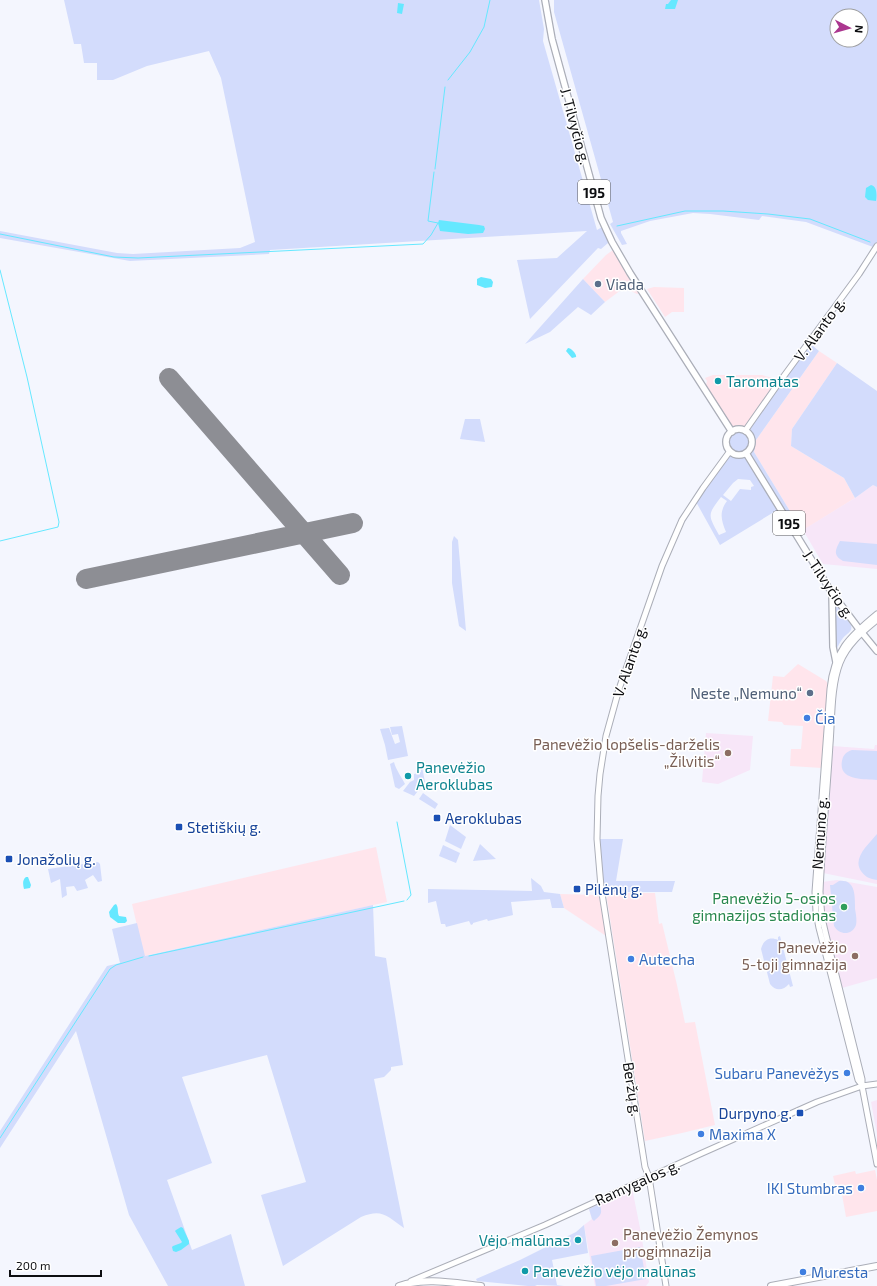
<svg xmlns="http://www.w3.org/2000/svg" width="877" height="1286" font-family="'Exo 2',sans-serif">
	<rect width="100%" height="100%" fill="#f4f6fe"/>
	<path fill="#ffe5ec" d="M613,250L640,293L637,294L627,289L621,290L605,302L583,279L606,255Z
		M654,287L684,288V312H672L665,317L647,289Z
		M819,351L837,363L792,429L791,446L844,478L855,498L802,531L754,452L756,440Z
		M713,375H762L779,380L746,426L744,428L737,429L730,424L706,385L707,381L705,378Z
		M798,664L826,681L828,684L822,768L790,766L791,749H801L803,726L784,725L782,722L768,721L773,676L784,677Z
		M376,847L387,902L144,956L132,904Z
		M611,893H655L659,924L662,923L677,985L685,1023L695,1022L715,1125L682,1133L645,1141L607,899L608,895Z
		M560,894L597,895L599,897L600,901L606,936L564,908Z
		M875,1170L877,1180V1211L846,1217L841,1189H836L833,1176L855,1171L856,1174Z"/>
	<path fill="#f7e6f8" d="M873,485L877,487V569L823,564L803,530L855,498Z
		M706,733L753,736L750,770L718,784L702,782Z
		M875,745H877V884L823,873L832,746L874,749Z
		M837,880L877,887V978L842,988L824,919L822,896V882Z
		M877,1100V1134L871,1102Z
		M632,1188L641,1233L649,1282L646,1286H595L584,1225L592,1219L589,1209Z"/>
	<path fill="#d3dcfc" fill-rule="evenodd" d="M64,0H539L544,29L543,41L597,230L602,227L608,239V243L601,249L598,248L530,319L517,260L557,258L587,231L270,250L269,254L130,261L0,238V231L117,253L133,254L240,248L255,242L221,78L209,51L147,66L113,80H97V63H84L81,44H74Z
		M554,0H877V242L873,247L806,222L762,216L759,220L710,214L693,213L650,221L621,231V233L627,244L622,245L610,224L613,222L554,12ZM837,16H861V40H837Z
		M583,279L605,302L591,315L578,307L550,332L525,344Z
		M811,346H813L819,351L756,440L754,452L802,531L798,533L752,458L750,453L753,442L750,431L753,422L808,347Z
		M837,363L877,391V487L873,485L855,498L844,478L791,446L792,429Z
		M465,419H480L485,442L460,439Z
		M728 443a11 11 0 1 1 22 0a11 11 0 1 1-22 0Z
		M729,456L741,457L746,458L779,509L720,545L695,500L716,469ZM738,479L750,480L754,486L751,487V490L740,489L731,501L723,495L733,483ZM721,497L727,501C719,512 721,520 726,532L719,535C708,515 707,515 721,497Z
		M454,536L458,540L466,631L459,626L452,583V542Z
		M840,541L877,544V565L843,561C832,555 836,549 840,541Z
		M836,604L851,625C853,632 847,633 843,638C840,642 838,646 836,650L835,606Z
		M402,726L408,756L388,760L385,745L380,729L389,728L395,744L400,742L398,734L392,735L390,727Z
		M852,750L877,751V780C865,779 838,781 842,761C843,755 846,752 852,750Z
		M394,762C396,770 401,776 405,784L399,789L395,787L390,764Z
		M421,767H422L425,782L414,796L403,791L410,782L414,780V774L421,772Z
		M423,793L438,804L435,809L419,799Z
		M450,825L466,837L461,849L445,841Z
		M877,834V880C870,879 865,877 861,871C852,858 869,844 877,834Z
		M597,839H623L616,881H675L672,892H602Z
		M480,844L496,859L473,861Z
		M443,845L460,853L456,863L439,856Z
		M98,862L100,864L102,881L98,882L93,875L85,880L88,888L77,891L74,886L66,887L67,895L62,898L60,879L51,883L48,869Z
		M531,878L541,886L544,892L560,894L564,908H552L550,899L511,902L513,915L488,921L487,919L473,923V924L471,925L469,921L446,927L445,924H441L436,901L428,903V889L532,891Z
		M839,881C856,879 855,897 855,909C856,914 857,920 856,925C852,936 839,935 834,926L830,885H833Z
		M373,905L375,956L386,958L403,1065L391,1067V1070L384,1077L374,1079L404,1228C387,1216 382,1208 361,1217L283,1266L261,1195L306,1182L267,1055L182,1077L212,1163L167,1180L192,1250L231,1234L245,1286H168L129,1215L76,1031L0,1148V1131L107,966L120,963L112,929L137,923L145,956Z
		M780,936L793,986L790,987L789,984C783,991 775,991 770,984L761,949C763,940 770,936 778,940V937Z
		M600,1204C602,1214 602,1214 594,1221L592,1219L589,1209Z
		M584,1225L588,1253L552,1260L557,1285L564,1286L537,1285L535,1286H528L477,1281L476,1279L520,1260L576,1232Z
		M640,1247L646,1279L606,1286H596L591,1256Z"/>
	<path fill="#65e8ff" d="M671,0H678L675,9H665L666,4H668Z
		M398,3L404,4L402,14L397,13Z
		M871,185C877,186 877,195 876,201L868,200L865,197L866,188Z
		M439,220L479,225L484,226L485,229L483,233L468,234L440,231L438,223Z
		M481,277L491,279L493,282L492,287L485,288L477,285V279Z
		M568,348C571,348 577,354 576,357L572,358L566,351Z
		M26,877H28L31,885L30,888L24,889C23,885 22,880 26,877Z
		M116,904C119,908 117,912 119,916L126,917L127,921L125,923H118L110,917L109,912L114,905Z
		M181,1227L183,1228L189,1241V1244L181,1250L176,1252L173,1251L172,1247L173,1246L181,1243L182,1242L175,1231L176,1230Z"/>
	<g fill="none" stroke-linecap="round" stroke-linejoin="round">
		<path stroke="#65e8ff" stroke-width="1" d="M448,80L470,52L484,27L490,0
			M435,169L445,87
			M617,226L685,211H723L768,214L810,219L870,242
			M0,234L114,257L138,258L423,244L431,235L438,223L428,221L434,172
			M0,270L27,377L59,522L58,527L0,541
			M397,822L411,895L407,900
			M149,956L404,901
			M0,1138L110,969L116,965L143,957"/>
		<path stroke="#8d8e94" stroke-width="20" d="M169,378L340,575
			M86,579L353,523"/>
		<defs>
			<path id="secondary" d="M745,431L778,384L859,274L877,246
				M877,620C862,632 847,645 840,663C831,686 832,719 830,744C827,794 822,843 820,892L822,918L826,935L862,1079V1086L877,1164
				M862,1085L858,1080L819,928L816,912L815,892L830,689C834,651 849,637 877,614
				M411,1281L545,1225L700,1154L817,1102L862,1086L877,1084
				M666,1286L649,1177L645,1167L601,887L597,839L598,796L600,774L606,736L619,689L662,566L682,520L703,488L730,451"/>
			<path id="primary" d="M545,0L552,39L601,218L612,242L630,273L732,432
				M726 442a13 13 0 1 1 26 0a13 13 0 1 1-26 0Z
				M746,453L832,593L859,629L877,651
				M832,593L833,647L836,662"/>
			<path id="highway" d="M399,1286C425,1277 454,1283 481,1286
				M771,1286L877,1266"/>
		</defs>
		<use href="#secondary" stroke="#abaeb8" stroke-width="7"/>
		<use href="#primary" stroke="#abaeb8" stroke-width="8"/>
		<use href="#highway" stroke="#abaeb8" stroke-width="8"/>
		<use href="#secondary" stroke="#fff" stroke-width="5"/>
		<use href="#primary" stroke="#fff" stroke-width="5.5"/>
		<use href="#highway" stroke="#fff" stroke-width="6"/>
	</g>
	<g fill="#5c6f8a" stroke="#fff" stroke-width="1.5">
		<circle cx="598" cy="284" r="4"/>
		<circle cx="810" cy="693" r="4"/>
	</g>
	<g fill="#0f9aa8" stroke="#fff" stroke-width="1.5">
		<circle cx="718" cy="381" r="4"/>
		<circle cx="408" cy="776" r="4"/>
		<circle cx="578" cy="1240" r="4"/>
		<circle cx="525" cy="1271" r="4"/>
	</g>
	<g fill="#3f7fe0" stroke="#fff" stroke-width="1.5">
		<circle cx="807" cy="718" r="4"/>
		<circle cx="631" cy="959" r="4"/>
		<circle cx="847" cy="1073" r="4"/>
		<circle cx="701" cy="1134" r="4"/>
		<circle cx="861" cy="1188" r="4"/>
		<circle cx="803" cy="1272" r="4"/>
	</g>
	<g fill="#8d6e63" stroke="#fff" stroke-width="1.5">
		<circle cx="728" cy="753" r="4"/>
		<circle cx="855" cy="956" r="4"/>
		<circle cx="615" cy="1243" r="4"/>
	</g>
	<g fill="#1a4fb4" stroke="#fff" stroke-width="1.5">
		<rect x="433" y="814" width="8" height="8" rx="2"/>
		<rect x="175" y="823" width="8" height="8" rx="2"/>
		<rect x="5" y="855" width="8" height="8" rx="2"/>
		<rect x="573" y="885" width="8" height="8" rx="2"/>
		<rect x="796" y="1109" width="8" height="8" rx="2"/>
	</g>
	<circle fill="#2e9e5b" stroke="#fff" stroke-width="1.5" cx="844" cy="907" r="4"/>
	<g text-anchor="middle" dominant-baseline="central" stroke-width="3" stroke-linejoin="round" paint-order="stroke">
		<g fill="#fff" stroke="#565658" stroke-width="1">
			<rect x="578" y="180" width="32" height="24" rx="3"/>
			<rect x="773" y="511" width="32" height="24" rx="3"/>
		</g>
		<g font-size="14" font-weight="bold" fill="#0d0e11">
			<text x="594" y="192">195</text>
			<text x="789" y="523">195</text>
		</g>
		<g font-size="15" fill="#0d0e11" stroke="#fff">
			<text transform="translate(576 126) rotate(75)">J. Tilvyčio g.</text>
			<text transform="translate(819 329) rotate(-54)">V. Alanto g.</text>
			<text transform="translate(829 584) rotate(56)">J. Tilvyčio g.</text>
			<text transform="translate(629 661) rotate(-71)">V. Alanto g.</text>
			<text transform="translate(819 833) rotate(-86)">Nemuno g.</text>
			<text transform="translate(633 1089) rotate(81)">Beržų g.</text>
			<text transform="translate(637 1182) rotate(-24)">Ramygalos g.</text>
		</g>
		<g font-size="15" fill="#4e5e75" stroke="#fff" text-anchor="start">
			<text x="606" y="284">Viada</text>
			<text x="802" y="693" text-anchor="end">Neste „Nemuno“</text>
		</g>
		<g font-size="15" fill="#0d838f" stroke="#fff" text-anchor="start">
			<text x="726" y="381">Taromatas</text>
			<text x="416" y="767">Panevėžio<tspan x="416" dy="17">Aeroklubas</tspan></text>
			<text x="570" y="1240" text-anchor="end">Vėjo malūnas</text>
			<text x="533" y="1271">Panevėžio vėjo malūnas</text>
		</g>
		<g font-size="15" fill="#366cbe" stroke="#fff" text-anchor="start">
			<text x="815" y="718">Čia</text>
			<text x="639" y="959">Autecha</text>
			<text x="839" y="1073" text-anchor="end">Subaru Panevėžys</text>
			<text x="709" y="1134">Maxima X</text>
			<text x="853" y="1188" text-anchor="end">IKI Stumbras</text>
			<text x="811" y="1272">Muresta</text>
		</g>
		<g font-size="15" fill="#785e54" stroke="#fff" text-anchor="end">
			<text x="720" y="744">Panevėžio lopšelis-darželis<tspan x="720" dy="17">„Žilvitis“</tspan></text>
			<text x="847" y="947">Panevėžio<tspan x="847" dy="17">5-toji gimnazija</tspan></text>
			<text x="623" y="1234" text-anchor="start">Panevėžio Žemynos<tspan x="623" dy="17">progimnazija</tspan></text>
		</g>
		<g font-size="15" fill="#164399" stroke="#fff" text-anchor="start">
			<text x="445" y="818">Aeroklubas</text>
			<text x="187" y="827">Stetiškių g.</text>
			<text x="17" y="859">Jonažolių g.</text>
			<text x="585" y="889">Pilėnų g.</text>
			<text x="792" y="1113" text-anchor="end">Durpyno g.</text>
		</g>
		<g font-size="15" fill="#27864d" stroke="#fff" text-anchor="end">
			<text x="836" y="898">Panevėžio 5-osios<tspan x="836" dy="17">gimnazijos stadionas</tspan></text>
		</g>
	</g>
	<g transform="translate(849 28) rotate(96)"><circle r="19" fill="#ffffff" stroke="#9e9fa0"/>
	<path d="M0-3L7 15L0 10L-7 15Z" fill="#ab368f"/>
	<text y="-6" font-size="11" font-weight="bold" text-anchor="middle" fill="#0d0e11">N</text>
	</g>
	<path d="M10 1270v6h91v-6" fill="none" stroke="#0d0e11" stroke-width="2"/>
	<text x="16" y="1270" font-size="12" fill="#0d0e11" stroke="#ffffff" stroke-width="3" paint-order="stroke">200 m</text>
</svg>
